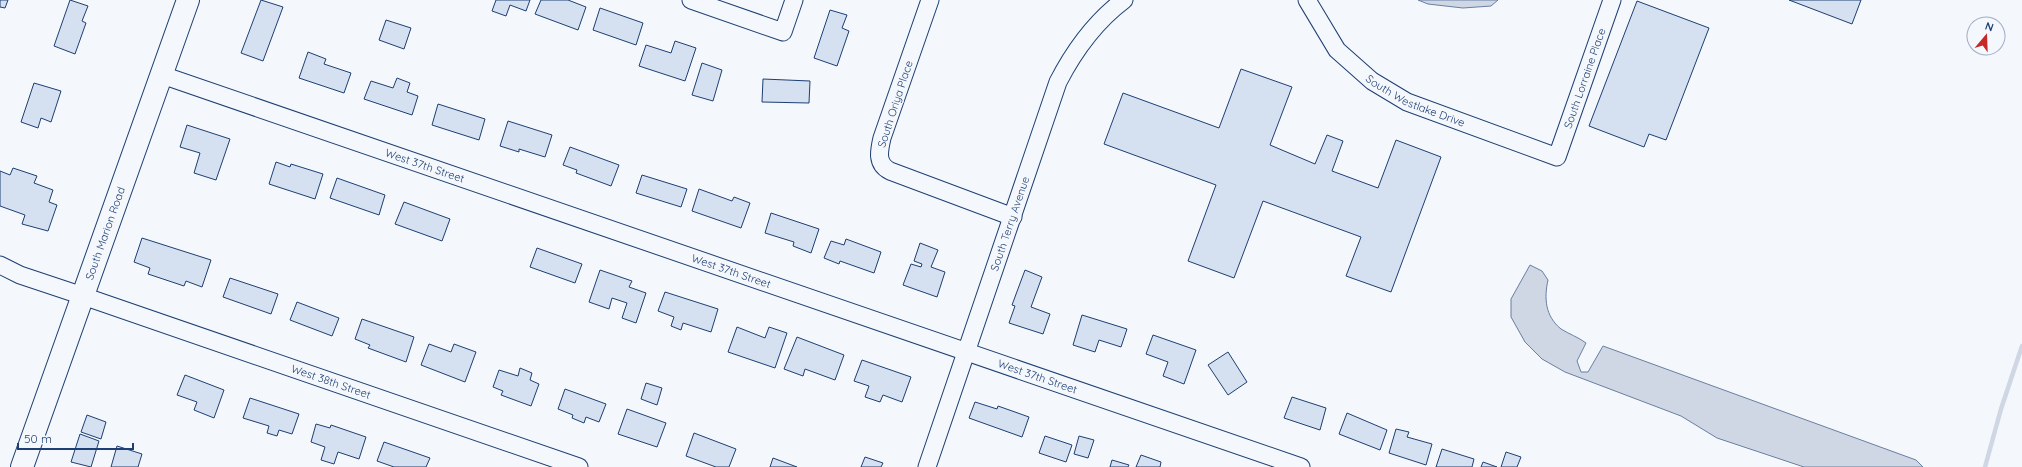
<svg xmlns="http://www.w3.org/2000/svg" width="2022" height="467" font-family="Quicksand,sans-serif">
	<rect width="100%" height="100%" fill="#f4f7fb"/>
	<path fill="#cfd7e4" stroke="#687fa3" d="M1418,0H1498L1491,6L1463,8L1428,4Z
		M1530,265L1542,271L1548,280C1544,298 1545,316 1561,329C1569,334 1578,337 1586,343L1577,361L1581,372H1588L1603,346L1916,460L1923,467H1804L1717,438L1681,416L1565,372L1542,359L1525,342L1511,317V299Z"/>
	<g fill="none" stroke-linecap="round" stroke-linejoin="round">
		<path stroke="#cfd7e4" stroke-width="4.5" d="M1985,467L2001,409L2022,346"/>
	</g>
	<path fill="#d5e0f0" stroke="#1d3f73" d="M0,0H8L5,8L0,7Z
		M70,0L88,6L82,21L86,23L75,54L54,46Z
		M261,0L283,7L263,61L241,53Z
		M496,0H530L526,11L510,5L506,16L492,11Z
		M541,0H568L586,7L578,30L535,14Z
		M1789,0H1861L1852,24Z
		M1637,1L1709,28L1666,140L1649,134L1644,147L1589,126Z
		M600,8L643,23L636,45L593,30Z
		M830,10L847,15L842,28L849,31L837,66L814,58Z
		M386,20L411,28L404,49L379,40Z
		M675,41L696,48L685,81L639,66L646,45L671,53Z
		M308,52L326,59L324,64L351,73L344,93L299,78Z
		M702,63L722,70L713,101L692,95Z
		M1241,69L1292,87L1270,145L1315,164L1327,135L1343,141L1332,171L1378,188L1396,140L1441,157L1391,292L1346,276L1361,237L1263,201L1234,278L1188,261L1216,185L1104,144L1123,93L1219,128Z
		M397,78L410,83L407,92L418,96L412,115L364,99L371,81L393,88Z
		M763,79L810,81L809,103L762,102Z
		M34,83L61,91L51,122L41,118L38,128L21,122Z
		M438,104L485,119L479,140L432,125Z
		M508,121L552,135L545,157L519,149V152L500,146Z
		M187,125L230,139L216,180L194,173L200,153L180,147Z
		M570,147L619,165L611,186L576,173L577,170L563,165Z
		M276,162L290,167L291,164L323,174L315,199L269,184Z
		M13,168L37,176L34,183L53,190L49,202L57,205L48,231L22,224L25,215L0,206V171L10,175Z
		M642,175L687,189L681,207L636,193Z
		M337,178L385,195L379,215L330,198Z
		M699,189L732,201L734,197L750,203L741,228L692,211Z
		M404,202L450,219L442,241L395,224Z
		M771,213L819,229L811,253L793,246L794,242L765,233Z
		M142,238L211,260L202,287L186,281L184,286L148,274L150,268L134,262Z
		M846,239L881,252L874,273L840,261L839,264L824,258L831,241L844,245Z
		M920,243L938,250L931,267L945,272L937,297L903,285L911,264L921,267L922,264L914,261Z
		M537,248L582,264L575,283L530,267Z
		M600,270L632,281L629,287L646,293L636,323L622,318L627,303L612,298L609,309L589,302Z
		M1025,270L1042,277L1031,307L1050,314L1043,334L1009,323L1015,306L1012,305Z
		M230,278L278,294L271,314L223,297Z
		M665,292L718,309L711,332L683,323L681,330L671,326L674,317L658,311Z
		M297,302L339,318L332,336L290,320Z
		M1082,315L1127,329L1121,347L1099,340L1095,352L1073,345Z
		M362,319L414,337L406,362L368,348L370,345L355,339Z
		M737,327L765,338L769,327L787,333L775,368L728,352Z
		M1153,335L1196,350L1184,384L1163,376L1168,362L1146,354Z
		M797,337L844,355L835,380L805,369L803,376L784,369Z
		M429,344L451,352L454,344L476,352L465,382L421,365Z
		M1228,352L1247,382L1228,395L1208,365Z
		M862,360L911,377L902,402L883,395L880,402L865,397L869,386L854,381Z
		M520,368L532,373L530,380L539,384L531,406L501,395L503,391L493,387L499,370L518,376Z
		M185,375L224,390L214,418L194,410L197,402L177,395Z
		M646,383L662,388L657,405L641,399Z
		M565,389L606,404L599,422L586,417L584,423L572,418L573,415L558,409Z
		M1292,397L1326,408L1320,430L1284,418Z
		M250,398L299,414L292,434L279,430L277,436L267,433L269,426L243,418Z
		M975,402L997,409L998,406L1029,417L1022,437L969,418Z
		M627,409L666,423L657,447L618,434Z
		M1347,413L1387,430L1380,450L1339,434Z
		M87,415L106,422L101,439L81,432Z
		M316,424L330,428L331,425L366,437L359,459L338,452L334,464L321,460L325,447L311,442Z
		M1396,429L1409,432L1407,437L1432,444L1426,465L1389,453Z
		M694,433L736,449L729,467H716L686,456Z
		M80,434L99,441L91,467L71,462Z
		M1045,436L1072,445L1066,462L1039,453Z
		M1079,436L1094,440L1088,458L1074,454Z
		M384,442L430,458L426,467H394L377,461Z
		M117,446L142,454L138,467H111Z
		M1442,449L1474,459L1472,467H1436Z
		M1506,452L1521,457L1517,467H1501Z
		M1141,455L1161,462L1160,467H1136Z
		M865,457L883,463L881,467H861Z
		M773,458L797,467H770Z
		M1112,460L1129,465L1128,467H1110Z
		M1483,462L1497,467H1481Z"/>
	<g fill="none" stroke-linecap="round" stroke-linejoin="round">
		<defs>
			<g id="minor">
				<path d="M691,0L783,32L794,0"/>
				<path d="M930,0L882,138C879,151 876,164 890,171L1013,217"/>
				<path id="s1" d="M1307,0L1337,50L1372,81L1407,102L1557,157L1612,0"/>
				<path id="s2" d="M162,75L1301,467"/>
				<path id="s3" d="M0,265L20,275L83,296L579,467"/>
				<path id="s4" d="M927,467L1058,82C1074,51 1096,21 1124,0"/>
			</g>
			<g id="major">
				<path id="s5" d="M22,467L188,0"/>
			</g>
		</defs>
		<use href="#minor" stroke="#1d3f73" stroke-width="19"/>
		<use href="#major" stroke="#1d3f73" stroke-width="24"/>
		<use href="#minor" stroke="#f4f7fb" stroke-width="17"/>
		<use href="#major" stroke="#f4f7fb" stroke-width="22"/>
	</g>
	<g text-anchor="middle" dominant-baseline="central" stroke-width="3" stroke-linejoin="round" paint-order="stroke">
		<g font-size="11" fill="#1d3f73" stroke="#f4f7fb">
			<text stroke="none"><textPath href="#s1" startOffset="389">South Lorraine Place</textPath></text>
			<text stroke="none"><textPath href="#s1" startOffset="153">South Westlake Drive</textPath></text>
			<text transform="translate(895 104) rotate(-72)">South Oriya Place</text>
			<text stroke="none"><textPath href="#s2" startOffset="278">West 37th Street</textPath></text>
			<text stroke="none"><textPath href="#s4" startOffset="257">South Terry Avenue</textPath></text>
			<text stroke="none"><textPath href="#s5" startOffset="248">South Marion Road</textPath></text>
			<text stroke="none"><textPath href="#s2" startOffset="602">West 37th Street</textPath></text>
			<text stroke="none"><textPath href="#s2" startOffset="926">West 37th Street</textPath></text>
			<text stroke="none"><textPath href="#s3" startOffset="351">West 38th Street</textPath></text>
		</g>
	</g>
	<g transform="translate(1986 36) rotate(19)"><circle r="19" fill="#f4f7fb" stroke="#9eadc5"/>
	<path d="M0-3L7 15L0 10L-7 15Z" fill="#c62828"/>
	<text y="-6" font-size="11" font-weight="bold" text-anchor="middle" fill="#1d3f73">N</text>
	</g>
	<path d="M18 443v6h115v-6" fill="none" stroke="#1d3f73" stroke-width="2"/>
	<text x="24" y="443" font-size="12" fill="#1d3f73" stroke="#f4f7fb" stroke-width="3" paint-order="stroke">50 m</text>
</svg>
